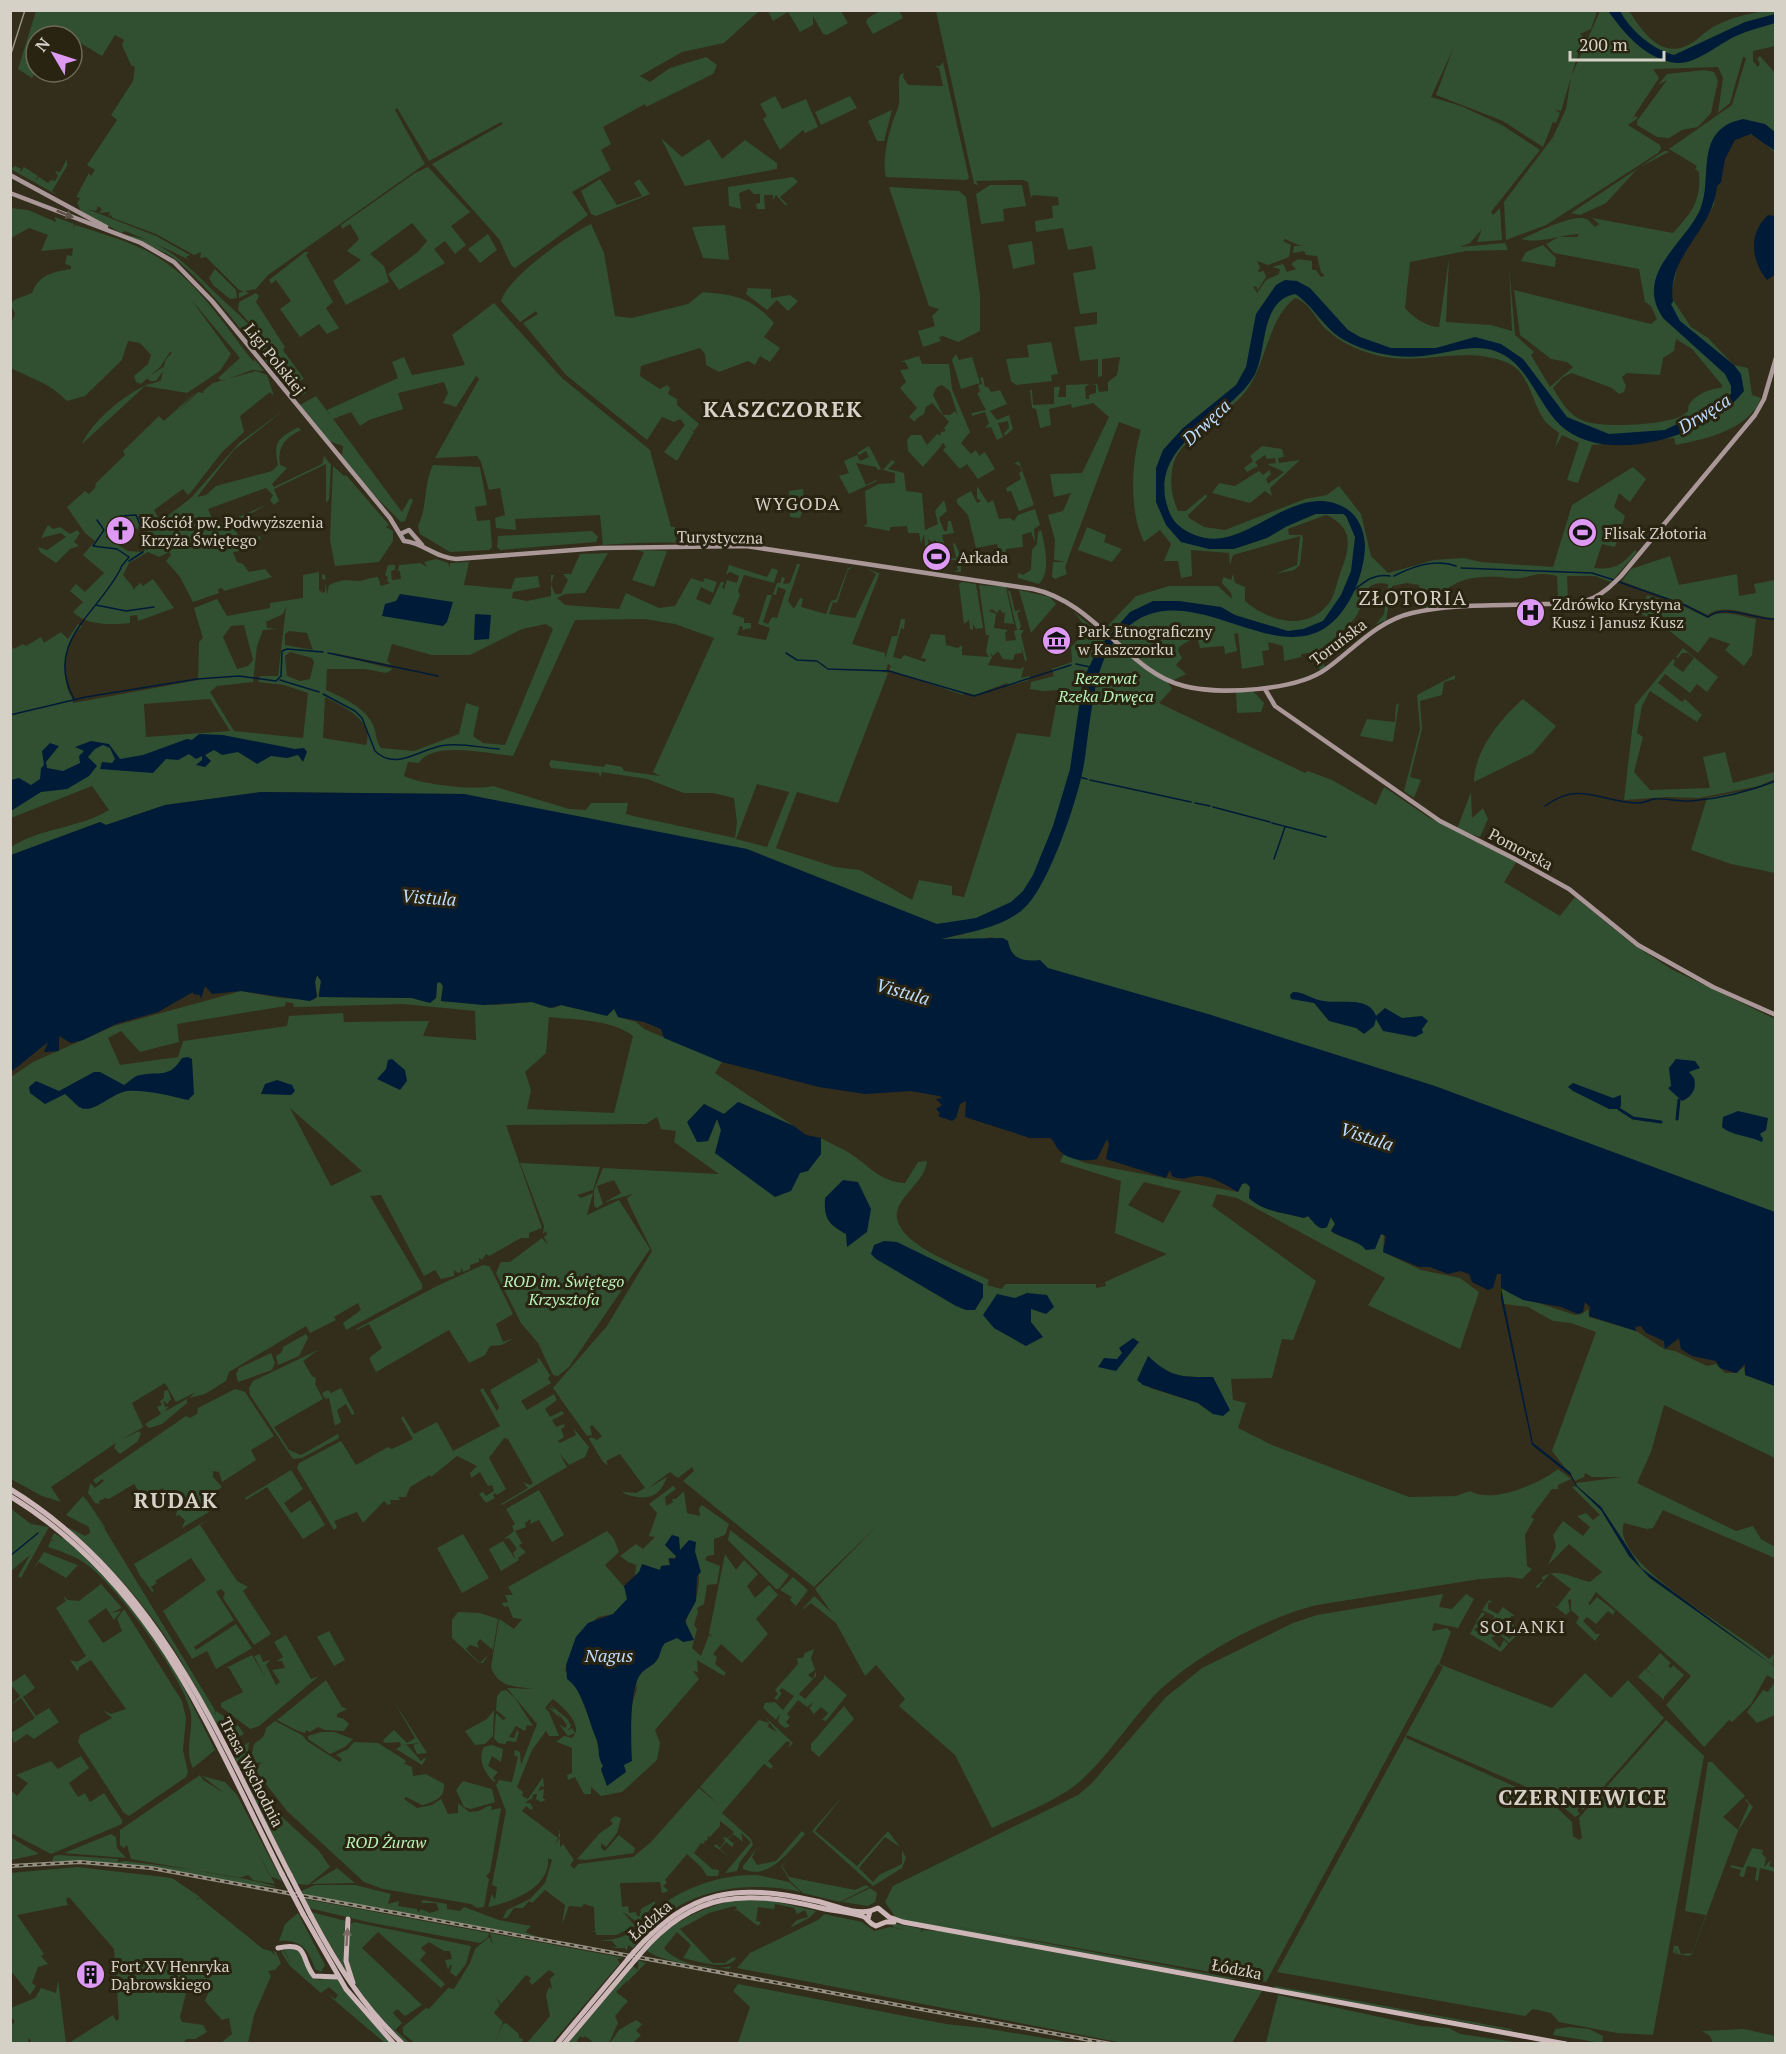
<svg xmlns="http://www.w3.org/2000/svg" width="1786" height="2054" font-family="'PT Serif',serif">
	<rect width="100%" height="100%" fill="#332d1b"/>
	<path fill="#315031" fill-rule="evenodd" d="M882,10L899,11L903,18L873,34L866,22L868,18Z
		M36,11H759L724,43L682,52L640,76L650,82L670,68L706,57L717,65L713,74L646,107L645,104L603,127L611,144L601,150L611,170L572,192L588,215L515,268L511,265L499,239L432,164L503,124L501,122L429,161L397,108L395,110L425,164L268,275L256,289L245,291L249,293L239,298V293L244,291L239,290L206,257L200,258L201,252L194,255L156,234L113,218L111,215L108,217L110,212L99,213L102,209L98,206L96,211L87,209L156,236L190,255L186,257L189,260C170,250 148,240 125,231L121,233L81,211L77,203L80,198L76,197L89,173L91,176L95,170L87,165L117,120L111,115L133,81L135,67L131,65L122,45L124,40L115,35L102,56L62,32L59,36H36V72L32,78L18,69Z
		M768,11H841L848,23L827,35L823,34L813,16V25L800,32L788,12L773,21Z
		M936,11H1597L1591,29L1580,34L1583,37L1561,111L1555,110L1560,113L1556,123L1553,122L1543,147L1503,121L1436,95L1453,49L1431,97L1461,106L1502,125L1540,150L1491,212L1493,215L1500,208L1502,240L1477,242L1482,229L1470,243L1460,247L1505,243L1508,250L1466,251L1410,262L1405,308C1413,317 1426,327 1439,327L1449,258L1446,322L1491,325L1512,331L1509,265L1515,335L1534,352L1531,355L1550,387L1573,367L1567,362L1551,359L1520,335L1514,290L1651,324L1657,319L1651,306L1645,302L1639,269L1554,253L1546,244L1559,237H1577L1579,234C1559,235 1541,244 1521,239C1534,234 1577,211 1588,220C1591,222 1592,225 1595,227L1599,224L1592,218L1673,233C1692,212 1701,202 1699,172L1695,169L1697,166L1669,149L1732,105L1746,58L1743,57L1730,103L1718,113L1723,78L1718,67L1653,69L1659,78L1632,119L1635,116L1638,118L1628,125L1660,145L1661,149L1658,153L1546,225L1506,240L1504,202L1553,137L1566,109L1571,77L1600,11H1629C1641,29 1659,58 1686,46C1696,42 1703,33 1713,27C1732,17 1754,11 1775,11V46L1753,51V61L1758,67L1760,64L1757,59L1760,56L1775,73V153L1758,137L1745,133L1726,147L1716,182L1714,205L1680,256L1672,291L1673,300L1691,327L1708,338L1734,365L1748,368L1752,395L1761,398C1750,429 1706,439 1676,445L1674,438L1592,445L1578,483L1567,480L1579,443L1562,435L1555,448L1559,433C1554,429 1546,424 1543,418C1531,399 1529,373 1508,363C1466,344 1419,367 1376,355C1359,351 1340,342 1327,330C1316,321 1310,302 1295,298C1267,320 1267,363 1246,391C1228,415 1183,435 1174,462C1169,478 1171,496 1178,511H1186L1206,494L1207,497L1188,515L1189,518L1204,527L1225,530L1305,499L1327,495L1339,486L1361,514L1371,556L1388,573L1434,560L1464,558L1481,562L1553,567L1572,505L1633,467L1646,479L1630,502L1619,493L1614,507L1625,516L1615,547L1602,544L1594,568C1615,570 1622,565 1635,550L1637,552L1611,582L1595,576H1567L1568,599H1558L1557,576C1537,572 1538,575 1521,578C1515,579 1508,578 1502,577C1474,576 1453,578 1435,601L1436,607L1426,608L1419,585L1407,583L1392,586L1386,620L1376,624L1384,614L1388,584C1358,579 1367,605 1354,619C1344,631 1331,641 1320,651L1325,667L1320,671L1316,652L1301,654V657L1284,661L1283,646L1268,642L1269,650L1262,651L1264,665L1242,669L1238,633L1234,634L1237,651L1225,654L1224,646L1200,648L1198,640H1190L1179,647L1178,651L1182,658L1176,665L1186,674L1168,683L1172,689L1159,703L1305,773L1308,771L1332,780L1376,805L1384,787L1428,817L1517,861L1504,882L1560,916L1575,897L1634,945L1671,969L1775,1019V1293L975,1000L993,937L976,940L938,939L965,934L943,923L937,924L464,794L261,792L165,805L106,825L100,822L11,855V847C40,828 80,828 109,810L92,786L11,818L10,644L14,649L23,644L26,646L41,637L44,643L61,632L68,639L78,624L82,626C65,641 61,669 68,690C70,695 73,698 73,703L198,680L199,642L203,638L194,608L217,599L227,616L270,608V603L303,598V575L319,572V590L323,593L325,592L326,580L322,579V574L325,575L327,595L329,585C344,579 343,580 358,581C364,581 371,577 378,577L381,586L390,583L387,581L388,577L385,575L388,565H395V570L391,571L392,580L401,579L400,571H398L399,565L420,563L427,567L424,562L436,559L448,563L450,568V563L469,562L464,585L511,589L515,578L538,576L540,587L513,592L512,598L527,601L551,596V575H554L551,584L555,594H561L568,580L563,574H571L580,554L608,553L585,593L565,594L557,598L565,605L619,609L626,593L659,608L675,606L691,578L703,582L705,578L717,582L713,593L701,587L696,599L710,605L721,582H724L722,588L724,589L727,580L737,583L739,576L730,572L726,575L729,565L767,577L772,568L778,570L774,583L744,575L738,591L740,595L732,614L744,618V623H751V628L742,630L743,627L740,626L737,635L766,640L770,628L758,624L767,595H772L763,622L768,624L772,617L777,618L786,590L778,587L776,595L773,594L777,583H780L782,577L785,578L783,584L790,583L797,564H800L788,601L794,609L800,598L803,599L801,607L826,614L831,601L837,599V597L848,568L853,567L848,570L837,603L833,602L829,614L855,618L876,574L866,568L883,575L879,574L877,580L852,644L885,653V659L892,636H897L901,619H905L904,629L901,628L893,657L901,659L904,655L925,662L926,659L921,658L931,634L945,635L946,645L958,648L962,645V655L989,657L986,652L989,635H986L979,585L1006,587L1014,624L1004,623L1005,611L1003,614L1000,609L997,613L992,609L989,611L996,614L994,628L1008,630L1005,633L1006,641L1016,640L1014,631L1017,630L1008,591H1010L1015,611L1021,610L1017,613L1021,626L1019,630H1024L1021,635L1027,660L1025,661L1021,646L1022,653L1015,654L1013,660L1003,659L998,651L993,656L990,652L992,657L988,665L1020,669L1024,667L1021,678L1030,676L1029,680L1008,686L1007,683L975,695L964,692L963,695L889,670L891,666L888,664L886,670H878L888,673L838,803L797,792L776,848L835,867L860,870L912,900L919,880L952,886V895L964,897L1017,733L1050,737L1059,690L1044,691L1030,689L1031,682L1054,676L1052,669L1072,662L1071,647L1088,630L1074,612L1100,634L1136,596L1169,586H1218L1232,599L1231,593L1222,583L1223,577L1231,580L1233,574L1235,583L1245,587V601C1269,622 1310,633 1331,600C1335,593 1337,582 1340,574C1344,562 1351,547 1346,533C1343,525 1334,518 1326,515L1288,529L1289,535H1302L1303,539L1300,565L1294,570L1275,574L1297,565L1300,536L1233,555L1230,565L1229,553L1191,550L1192,576L1181,578L1178,561H1164L1171,544L1160,530L1144,542C1129,512 1131,462 1141,430L1119,422L1065,567L1067,574L1055,579L1052,577L1053,562H1066L1054,560L1055,540L1048,515L1063,511L1071,493L1054,497L1050,474L1082,473L1109,417L1093,403L1072,408L1071,404L1049,409L1051,425L1040,428L1036,409L1032,408L1030,390H1032L1033,405L1054,404V387H1060L1058,397H1066V385L1089,384L1085,387L1086,399H1089V395L1096,393V385L1092,384H1097L1099,392L1108,391V382L1117,375L1120,357L1102,359V376L1098,377V359L1080,361L1074,327L1097,324V312L1080,314L1073,273L1096,269L1092,246L1068,250L1063,228L1036,232L1035,221L1053,218L1052,206L1059,205L1058,197L1033,195L1031,198L1028,182L1023,180L976,181L978,185L974,184ZM1285,239L1300,246L1305,245L1294,246L1293,253L1304,251L1306,255L1317,256L1321,272L1325,276L1321,277L1316,270H1312V261L1298,259L1291,264L1296,269L1287,272L1283,264L1272,267L1280,269L1279,274L1266,280L1257,293L1253,286L1257,287V291L1266,277L1264,271L1258,272L1260,267L1257,261L1268,265L1289,257L1291,245L1283,241ZM1676,339L1692,349L1722,385V388C1711,388 1694,395 1689,405C1687,409 1690,410 1686,413C1671,426 1602,428 1584,421C1568,415 1561,401 1553,388L1563,377L1572,373L1612,388L1619,394L1624,392L1626,386L1622,377L1627,373L1660,375L1663,358L1674,351ZM286,607L278,676H260L258,682L284,685L308,693L303,738L234,731L210,692L217,686L253,682L257,646L263,630L279,629L267,628L266,622L283,614ZM645,619L675,624L714,638L653,772L660,776L624,771L622,767L606,764L604,767L551,760L549,764L551,768L599,773L600,778L602,772L647,779L684,793H713L734,798L737,823L735,838L633,816L626,814L628,803H591L586,810L569,809L493,786C477,791 419,784 404,776L408,762L419,763C432,740 490,754 513,756L575,620ZM546,624L553,629L505,745L483,743L473,736L479,707L466,703L459,734L414,751L381,748C375,740 377,733 373,725C365,707 343,698 326,690L327,669H365L386,673L393,669L332,654L334,653L392,665L387,661L392,644L432,655H470L522,629ZM244,625L253,660L248,666L237,669L223,637L231,626ZM289,631L307,633L313,650L285,645V634ZM290,652L312,658L314,662L310,679L300,681L287,676L285,656ZM325,697C342,706 375,720 366,745L323,738ZM210,699L230,731L146,737L144,704ZM757,784L789,792L767,847L736,839Z
		M943,62L969,178L966,180L886,177C881,159 890,126 898,108C901,98 897,84 900,75L904,73L903,77L908,85L943,86L939,68L935,66H940Z
		M1704,70L1714,72L1718,81L1711,113L1698,127L1682,130L1669,138L1657,137L1637,125V121L1667,80L1658,85L1667,74Z
		M775,96L782,109L806,99L818,127L805,133L803,130L780,150L763,119L767,116L760,104Z
		M850,96L857,108L821,125L815,112Z
		M892,110L884,141H877L868,121Z
		M661,138L682,157L709,139L722,159L745,140L777,163V169L685,186Z
		M1664,151H1667L1669,152L1638,168L1606,203L1580,215L1571,213Z
		M67,159V166L52,191L57,195L11,169L15,166L21,169L20,173L24,167L38,176L35,181L39,177L48,183L51,180L55,181L58,176L55,171L60,172Z
		M428,167L470,212L451,226L466,245L455,254L445,241L434,249L445,263L399,290L388,274L418,252L427,241L412,223L370,254L384,266L389,282L346,305L333,281L361,260L347,251L359,239L350,224L342,229L341,225L415,173Z
		M793,177L798,182L780,197L787,204L786,206L776,195L773,200V195H764L765,209H757L756,204L760,203V194H754L749,189L739,193L741,209L729,206L728,187Z
		M600,179L617,205L642,196L634,183L639,179L650,194L596,216L591,214L581,191Z
		M990,185H1022L1026,206L1003,209L1004,221L981,224L976,194Z
		M889,187L959,191L966,197L980,295V331L958,342L943,336L939,337L941,341L923,347L918,331L935,326L932,316L939,309L929,306Z
		M11,208L28,210L56,222L55,217L74,224L73,228L75,225C103,234 137,243 162,260C200,285 227,329 254,362V359L264,371L252,370L222,381L218,378L240,358L190,298L231,354L220,371L187,393L145,386L82,444C92,422 119,399 144,386C150,383 155,384 161,380L163,371L156,381H150L147,378L163,367V369L166,359L172,353L170,352L160,367L141,384L136,382L134,376L148,364L151,355L140,343L128,341L122,360L85,396L67,401C48,382 34,380 11,368V324L15,314L11,305L14,300L32,293C39,275 52,272 71,269V266L65,264L67,255L72,256L73,248L41,251L48,235L29,228L11,238Z
		M591,224L604,253L615,316L632,318L688,304L703,292C735,295 751,297 774,323L764,337L780,348L770,362L760,356L755,365L748,361L719,372L706,365L705,354L700,348L641,366L640,376L660,389L667,385L670,388L668,394L677,399V405L699,424L694,431L688,427L694,432L677,461L664,452L685,425L680,419L674,422L662,417L647,440L566,375L523,323L538,314L536,311L520,322L501,301C508,277 569,234 591,224Z
		M725,225L729,260L703,258L692,227Z
		M488,234L497,250L480,263L468,249Z
		M126,235C169,241 193,272 223,300C236,312 251,325 261,339C274,357 275,376 294,387L303,384L306,393L295,398C261,357 220,297 180,263C164,249 144,245 126,235Z
		M1032,241L1035,264L1013,269L1008,245Z
		M1543,245L1556,258L1555,267L1521,261L1526,252Z
		M305,252H309L306,255L333,302L326,308L339,328L327,334L319,324L300,337L280,309L291,301L276,280L271,284L269,280Z
		M215,269L236,290L237,298L230,299L213,285L209,278Z
		M748,288L771,289V298L790,295L798,301L788,311L777,300L767,310L746,294Z
		M256,293L259,296L256,302L285,347L283,350L304,379L294,383L278,369L276,357L261,336L238,310L239,302Z
		M494,303L562,378L650,450L671,527H675L676,542H683L692,528L684,542L683,543C655,542 632,543 603,545L600,515L515,519L516,530L496,528L495,518L505,515L500,488L489,490L481,462L477,456L435,458L479,379L476,376L456,407L443,403L448,393L444,382L398,393L403,409L369,420L360,426L351,412L333,419L327,410L398,378L392,362L404,357L412,375L465,365L452,335Z
		M1051,342L1058,374L1051,375L1052,381L1016,385L1011,381L1006,359L1029,357L1027,345Z
		M956,354L959,360L972,357L980,383L961,389L952,360Z
		M919,356L922,364H949L952,389L970,432L961,443L971,454L976,450L979,456L985,452L995,469L978,479L967,464L960,469L943,450L946,447L943,443L938,446L943,444L923,467L908,451L907,440L911,435H921L927,445L937,434L940,436L941,432L946,431L944,428L949,422L932,403L926,407L924,414L916,419L915,422L909,417L917,408L900,388L906,382L900,370L909,369L905,362H900ZM942,385L950,391L958,416L955,411L950,415H943L933,395L937,387Z
		M256,371L267,375L274,396L270,392L240,416L244,432L222,452L192,491L188,495L183,489L154,510L158,517L139,530L119,519L105,537L128,551L143,552L146,548L144,534L191,498L239,443L285,409L234,450L197,497L206,495L216,486L272,471L278,465C273,441 278,439 298,427L301,430C285,438 277,447 280,465L287,468L272,484L274,487L322,464L324,456L331,465L329,499L326,503V464L274,489L279,501L274,505L270,500L273,495L266,488L208,509L213,521L223,524L268,504L232,524L239,537L237,539L238,543L260,536L261,539L247,545V550L233,552L237,562L243,564L249,572L265,569L272,577L224,591L222,588L218,589L219,593L193,602L180,577L166,561L171,555L169,552L159,557L148,552L129,563L123,575L133,587V590L140,583L143,586L153,579L174,608L138,621L137,615L130,616V623C111,625 87,626 73,612L83,602L70,591L76,584L85,592L104,573L83,555L95,541L85,533L67,507L85,491L89,494L95,488L96,483L125,455L123,451L159,416L164,421L196,392L177,412L198,392L204,393L203,391L213,383Z
		M983,377L985,387H988L991,392L1000,390L1007,404L990,411L997,420L1009,415L1013,429L1005,436L1004,433L1009,428L1008,421L998,423L1003,437L997,440L991,427L985,428L989,423L985,412L972,416V413L986,410L977,393L980,392L978,385L982,384L980,378Z
		M316,396L402,512L410,498L413,500L405,521L401,522L372,493L342,456L343,446L329,441L300,405Z
		M869,446L881,469L878,470L876,467L856,463L866,485L876,480L877,481L849,494L839,476L849,473L844,461L857,455L860,461L869,457L866,451L859,455L857,453Z
		M1262,446L1282,449L1284,457L1278,458L1279,463L1300,460L1270,488L1272,496L1265,491L1250,503L1212,493L1219,483L1235,486L1259,471L1263,475L1269,470L1271,474L1266,479L1268,484L1284,472L1267,464L1276,463L1275,458L1267,459L1265,455L1255,462L1258,466L1247,472L1244,468L1253,461L1250,456Z
		M892,460L895,462L888,469L904,473L906,491L922,493L925,530L938,524L935,511L944,500L947,511L939,518L944,531H947L948,521H951L954,533L942,535L948,559L956,558L953,544L955,543L961,557L956,558L958,564L961,563V572H954L958,570L955,560H945L943,550L936,551V540L932,542L928,539L929,547L934,548L933,552H929V557L926,556L924,534L921,544L919,533H908L907,526L890,527V531L863,526L867,524L865,491L879,484L895,483V473L883,470Z
		M1019,461L1034,505L1019,511L1011,491L1007,492L1006,488L1021,479L1019,473L1022,471L1019,465L1014,464Z
		M433,465L480,467L487,505L475,507L477,521L490,520L492,547L489,550L450,552L420,534L418,526C428,506 423,485 433,465Z
		M333,466L344,476L346,475L389,525L386,527L393,531V541L379,562L335,566L330,540Z
		M977,486L988,503L993,500L999,519L1010,518L1014,521L1018,515L1035,509L1040,525L1034,529L1035,542L1031,532L1022,535L1023,547L1006,549L1003,565L997,544L976,548L968,515L957,503V499L971,491L977,503L981,501L977,498Z
		M803,489L805,511L802,512L800,518L790,517L789,491Z
		M48,525L53,529L60,527L70,534L77,530L80,533L74,542L79,546L70,549L56,563L40,552L38,547L47,550L66,537L61,533L41,538Z
		M1087,527L1106,535L1104,542L1122,549L1112,562L1078,550Z
		M1041,530C1045,545 1051,572 1039,584L1018,578V573L1023,575L1031,570L1032,550L1037,544L1038,532Z
		M592,531L598,537L596,542L500,550L497,547L498,536Z
		M635,550L667,551L654,587L632,580L644,552Z
		M1670,556L1679,585L1737,574L1739,596L1756,593L1754,584L1775,580V618C1756,618 1724,601 1708,615C1680,601 1650,593 1622,581L1631,569Z
		M962,582L976,584L983,628L976,629L973,624V630L970,629L969,620L964,624L959,584Z
		M1019,590L1050,597L1056,604L1031,633Z
		M1647,595L1685,607L1708,618C1721,608 1740,616 1756,619L1752,655L1744,666L1725,650L1730,644L1710,637L1698,653L1654,619L1642,615Z
		M1683,648L1718,677L1707,692L1697,684L1690,693L1665,674L1658,683L1682,702L1685,699L1702,715L1697,722L1650,691L1642,706L1637,733L1643,737L1634,772L1650,790L1710,788L1703,757L1725,752L1733,783L1775,772V779L1759,786L1699,798L1667,797L1624,800L1635,705L1673,659L1675,661L1673,665L1683,672L1694,658L1688,653H1682L1678,658L1676,657Z
		M1455,675V679L1444,682L1442,695L1420,701L1422,729L1410,777L1421,780L1414,798L1404,791L1420,729L1417,695Z
		M1253,691L1264,703L1261,712L1237,713L1236,692Z
		M1523,699L1556,726L1533,753L1474,782C1474,751 1501,718 1523,699Z
		M1399,703L1393,742L1360,736L1367,719L1395,722L1396,705Z
		M1775,781V873L1731,864L1691,850L1707,798L1759,788Z
		M1471,792L1472,818L1483,808L1488,819L1480,837L1457,829Z
		M317,975L321,981L318,996L323,997L412,998L426,1002L436,998L437,983L440,982L443,986L441,1001L496,1005L532,1002L554,1008L561,1005L577,1009H615L618,1017L636,1022L644,1029L722,1062L715,1073L794,1126L739,1102L724,1114L704,1104L697,1142L708,1141L717,1118L721,1130L800,1173L821,1154V1138C831,1144 842,1148 851,1154C869,1166 881,1182 905,1183L918,1162L927,1161C926,1177 908,1190 900,1204C879,1240 966,1268 989,1280L987,1285L1001,1289L1006,1284H1096V1288L1106,1286L1105,1282L1167,1254L1115,1233L1121,1181L1060,1162L1064,1154L1085,1163L1238,1192L1242,1184L1246,1183L1250,1187L1249,1198C1264,1212 1285,1213 1304,1218L1308,1216C1314,1222 1317,1229 1327,1227L1330,1216L1335,1224L1331,1230L1333,1233L1362,1245L1366,1250L1376,1245L1381,1234L1384,1235L1383,1252L1421,1270L1460,1278L1479,1292L1460,1349L1368,1305L1385,1278L1237,1198L1217,1194L1212,1206L1316,1281L1293,1340L1282,1339L1272,1378L1231,1379L1233,1400L1246,1403L1238,1428L1272,1445L1409,1497L1456,1496L1470,1491C1492,1504 1539,1484 1558,1469L1571,1479L1558,1485V1489H1552L1531,1517L1534,1519L1525,1535L1527,1566L1532,1569L1522,1579L1509,1577L1480,1579L1317,1605C1266,1617 1188,1659 1152,1698C1130,1722 1098,1769 1073,1787C1049,1804 1019,1815 992,1828L955,1755L899,1706L905,1699L876,1665L865,1676L836,1623L811,1603L801,1611L814,1596L832,1613L815,1589L878,1525L814,1587L683,1481L694,1471L692,1467L678,1478L670,1472L647,1489L667,1477C659,1498 648,1501 625,1494L620,1488L624,1492L636,1493L645,1488L620,1454L606,1461L609,1466L603,1462L589,1439L591,1437L597,1440L602,1436L592,1425L590,1427L592,1435L587,1436L553,1388L607,1326L652,1251L629,1204L627,1198L633,1194L605,1202L621,1193L614,1180L597,1186L603,1204L597,1208L594,1206V1190L603,1168L719,1174L674,1142L676,1131L661,1129L657,1117L646,1124L506,1125L542,1228L529,1233V1238H521L489,1256L486,1254L482,1260L479,1258V1262L470,1265V1269L463,1272L461,1267V1272L458,1273L454,1270V1276L441,1279L435,1270L424,1276L381,1195L370,1196L422,1284V1289L346,1330L343,1323L361,1310L358,1303L334,1317L336,1320L310,1333L306,1326L229,1372L226,1381L205,1394L189,1398L196,1392L176,1402L165,1383L132,1403L143,1427L121,1440L139,1431L141,1434L137,1442L120,1454L114,1448L116,1443L51,1487L61,1502L42,1496L11,1479V1077L33,1062L114,1026L241,991L280,998L313,1000L317,997L315,982ZM286,1002L293,1003L294,1007L403,1004L475,1011L476,1040L423,1036L429,1021L344,1022L343,1013L289,1016L287,1026L183,1041L178,1057L120,1065L108,1038L121,1031L140,1052L179,1042L177,1024L285,1006ZM549,1017C574,1020 612,1019 633,1036L614,1113L527,1109L531,1090L525,1072L546,1053ZM290,1108L362,1171L331,1186ZM1144,1182L1181,1191L1163,1223L1128,1205ZM1148,1356C1171,1378 1182,1377 1213,1377V1414L1198,1403L1150,1388Z
		M520,1163L600,1167L593,1190L577,1195L581,1198L593,1193L587,1215L619,1200L650,1249L569,1367L558,1376L553,1375L538,1343L521,1323L496,1273L501,1262H510L542,1238L548,1245L544,1237L547,1234L546,1231L543,1234L544,1226Z
		M483,1265L489,1266L492,1271L513,1314L496,1324L503,1342L514,1338L502,1345L490,1346L485,1355L469,1363L449,1330L376,1372L369,1358L382,1348L369,1324L357,1330L356,1329L437,1286Z
		M1501,1288L1511,1294L1575,1315L1582,1314L1588,1309L1589,1317L1636,1331L1664,1349L1675,1351L1707,1366L1716,1364L1725,1373H1737L1744,1367L1745,1375L1775,1386V1458L1664,1405L1651,1452L1637,1483L1736,1531L1753,1526L1761,1539L1775,1547V1558L1663,1510L1653,1528L1647,1529L1624,1523C1608,1563 1743,1634 1769,1659L1775,1653L1773,1662L1775,1666L1769,1662L1775,1667V1680L1767,1675L1751,1704L1732,1722L1729,1720L1704,1747L1666,1705L1691,1676L1596,1592L1588,1604L1590,1605L1597,1597L1615,1611L1613,1615L1608,1611L1596,1624L1587,1617L1583,1621L1596,1634H1600L1595,1641L1576,1623L1579,1617L1571,1610V1599L1568,1600L1570,1611L1566,1615L1551,1603L1557,1607L1571,1589L1550,1573L1538,1588L1535,1587L1544,1580L1541,1578C1555,1566 1575,1579 1590,1582L1602,1572L1569,1544L1548,1565L1556,1547L1553,1535L1563,1521L1583,1536L1590,1527L1577,1516L1586,1513L1593,1520L1600,1515L1572,1487L1576,1486L1601,1510L1629,1556L1650,1578L1768,1661L1641,1568L1601,1507L1577,1486L1576,1483L1622,1477H1592L1585,1473L1584,1477L1575,1481L1552,1451L1596,1332L1571,1323L1553,1321L1528,1307L1504,1304Z
		M306,1334L308,1338L299,1356L278,1365L276,1356L282,1352L283,1347Z
		M318,1350L303,1361L312,1376L316,1378L315,1384L323,1399L274,1427L289,1450L301,1455L338,1434L339,1438L302,1458L293,1459L250,1395L249,1388L253,1381Z
		M271,1353L275,1363L272,1370L238,1382L236,1374L239,1368Z
		M539,1358L550,1375L548,1379L551,1383L521,1401L527,1410L554,1394L557,1400L545,1409L550,1417L562,1411L564,1414L552,1420L556,1427L564,1424L565,1426L561,1429L564,1437L558,1441L560,1443L576,1435L573,1428L589,1447L585,1457L569,1465L559,1453L567,1467L502,1505L501,1504L528,1488L523,1482L530,1485L533,1483L508,1439L504,1438L489,1458L506,1489L497,1495L495,1493L493,1495L495,1498L486,1503L479,1494L483,1492L486,1496L494,1491L492,1485L488,1486L480,1472L471,1478L470,1473L477,1466L457,1456L431,1477L430,1475L410,1487L406,1497H398L400,1500H390L391,1504L388,1505L384,1501L363,1523L357,1512L334,1521L337,1527L334,1530L297,1468L299,1463L341,1441L356,1465L388,1447L392,1449L413,1439L401,1418L403,1416L414,1434L437,1422L453,1451L500,1426L480,1390L483,1388L497,1411L499,1407L490,1390L538,1362L537,1359Z
		M341,1388L355,1414L352,1415L346,1404L337,1410L341,1422L335,1426L329,1398L325,1399L322,1393L328,1390L331,1393Z
		M235,1389L245,1392L274,1436L251,1450L256,1460L222,1482L219,1472L213,1471V1477L222,1487L202,1500L209,1512L182,1528L185,1520L179,1515L176,1516L177,1510L169,1504L163,1488L144,1499L134,1484L109,1499L105,1498L99,1501L100,1504L95,1503L88,1493L90,1483L95,1488L104,1481L102,1479L96,1484L93,1480L186,1416L190,1418L197,1414L198,1408Z
		M168,1390L171,1399L167,1404L163,1400L165,1407L169,1406L164,1412L187,1399V1403L162,1424L149,1428L145,1424L161,1414L157,1407L162,1405L160,1401L164,1398V1391Z
		M291,1470L303,1489L284,1503L291,1513L310,1500L325,1525L303,1539L267,1487L246,1500L245,1498Z
		M673,1486L676,1489L665,1497L666,1506L673,1502L672,1499H676L684,1491L687,1513L700,1516L699,1508L702,1505L729,1524L725,1535L714,1539V1555L707,1556L705,1560L720,1566L717,1584L707,1585L704,1604L697,1608L698,1612L694,1625L697,1629L692,1648L701,1656L709,1635L713,1637L709,1633L725,1554L736,1570L744,1560L758,1574L747,1586L755,1598L769,1585L778,1595L756,1619L768,1634L742,1663L721,1644L713,1654L717,1657L715,1664L726,1673L724,1676L697,1660L698,1672L693,1671L699,1679L655,1730L660,1743L657,1760L622,1792L601,1796L591,1787V1794H584L575,1777L568,1780L567,1775L572,1773V1748L557,1742L552,1745L564,1736L572,1738C585,1726 563,1707 553,1699L549,1703L568,1720L571,1726L567,1731L572,1728L575,1733L568,1736L559,1724L565,1728L567,1725L558,1713L560,1718L548,1707L555,1710L549,1703L545,1708L549,1712L559,1736H549L546,1731L532,1750L517,1787L523,1792L522,1796L528,1799L543,1777L544,1787L541,1786L538,1791L544,1789L543,1798L546,1800L541,1802L536,1799L537,1794H534L532,1797L534,1800L532,1798L525,1803H530L533,1808L531,1810L526,1806L522,1811L558,1838L555,1844L560,1838L558,1836L560,1832L556,1829L560,1831V1847L563,1844L574,1860L570,1865L574,1869L578,1864L633,1857L651,1842L699,1788L719,1805L700,1787L759,1720L769,1723L768,1727L777,1732L764,1716L793,1743L788,1748L790,1743L787,1741L768,1761L773,1766L771,1769L764,1764L722,1813L751,1839L753,1845L740,1862L737,1871L725,1873L751,1842L741,1833L743,1842L733,1834L728,1839L734,1844L732,1847L726,1842L720,1849L730,1857L714,1846L716,1844L720,1848L725,1841L723,1837L728,1838L734,1832L720,1821V1826L710,1837L708,1836L707,1841L705,1840L704,1844L701,1843L694,1853L712,1869L719,1870L718,1876H707L702,1868L687,1854L665,1880L667,1883L663,1886L668,1890L666,1892L662,1893L660,1882L620,1883L622,1907L628,1906L629,1913L636,1912L637,1916H640L641,1909L655,1901V1904L638,1923L622,1911L635,1926L616,1935H596V1932L591,1931H595L594,1907L584,1904L582,1907L569,1906L562,1925L565,1905L545,1890L532,1903L529,1901L523,1908H514L507,1918H503L507,1910L530,1899L545,1883L552,1860L548,1858C551,1888 510,1903 488,1907L492,1894L495,1900L497,1887L492,1885L506,1811L496,1785L499,1780L512,1782L518,1757L514,1755L515,1750L520,1752L521,1765L537,1724L507,1688L533,1689C515,1686 498,1688 491,1667L499,1619L514,1629L522,1619L513,1618L508,1606L504,1607L502,1603L508,1602L505,1595H513L508,1587L607,1531L614,1539L619,1552L605,1565L626,1589L628,1599L613,1614L598,1617L576,1637L565,1670L576,1686L594,1730L603,1766L601,1770L607,1785C647,1750 621,1730 636,1692C638,1688 635,1684 637,1679C642,1668 652,1667 657,1660C660,1655 660,1648 665,1643L677,1638L686,1626C685,1617 691,1611 694,1604C700,1590 701,1565 695,1552L685,1548L680,1551L675,1536L672,1535L665,1545L677,1557L668,1559L670,1565L661,1566V1570L642,1568L635,1577L636,1565L628,1562L620,1556L636,1544L643,1549L655,1537L649,1536L657,1513L649,1504Z
		M539,1490L564,1535L552,1542L539,1520L530,1524L531,1519L525,1523L526,1527L515,1531L522,1543L519,1546L526,1552L518,1558L519,1560L501,1571L489,1549L503,1541L516,1560L513,1553L517,1549L509,1538L504,1539L514,1531L512,1526L515,1524L506,1509Z
		M83,1496L87,1502L84,1496L105,1527V1529L90,1505L215,1710L216,1716V1711L238,1725L244,1734L229,1742L226,1737L230,1736L226,1737C206,1711 193,1680 175,1651C145,1604 109,1564 67,1527L85,1536L90,1533L89,1527L66,1515Z
		M10,1508L31,1524L49,1527L21,1578L18,1576L30,1555L11,1571Z
		M212,1517L200,1525L237,1581L248,1587L243,1591L271,1634L254,1645L223,1598L225,1593L221,1589L216,1592L234,1620L194,1647L196,1650L236,1624L252,1648L216,1669L207,1651L192,1659L163,1611L206,1580L191,1558L155,1581L157,1583L151,1587L154,1591L152,1592L133,1565L144,1582L134,1564Z
		M730,1530L789,1575L779,1589H776L728,1540Z
		M54,1533L62,1538H66L127,1599L178,1676L215,1750L193,1768C183,1749 195,1730 190,1710C181,1674 119,1590 90,1567C78,1557 63,1552 48,1547L51,1540L56,1542L51,1539Z
		M463,1534L489,1578L462,1593L437,1548Z
		M44,1552L85,1568L78,1565L66,1578L39,1562L33,1570Z
		M793,1577L808,1590L796,1606L790,1600L792,1597L780,1590Z
		M101,1584L122,1608L111,1613L121,1611L114,1620L106,1608L88,1621L103,1643L122,1631L117,1619L124,1609L182,1701L186,1718L183,1750L188,1772L186,1777L129,1816L124,1813L78,1742L80,1735L112,1718L103,1710L111,1714L126,1709L91,1660L79,1667L78,1672L70,1660L77,1662L86,1656L56,1608L66,1601L63,1596L68,1600L79,1601Z
		M1443,1594L1439,1607L1452,1609L1466,1594L1474,1599L1458,1628L1434,1623L1432,1631L1447,1628L1451,1632L1439,1664L1552,1708L1585,1673L1611,1698L1628,1680L1664,1718L1583,1810L1580,1807L1577,1810L1580,1814L1575,1817L1554,1799L1407,1735L1406,1738L1552,1803L1572,1822L1573,1836L1579,1840L1582,1838L1579,1818L1666,1720L1704,1756L1653,2035L1617,2033L1559,2022L1551,2013L1533,2009L1525,2016L1277,1972L1443,1667L1438,1664L1266,1982L932,1922L1237,1979H1227L894,1918V1915L885,1902L893,1886L1078,1795L1092,1783L1165,1698L1202,1668L1293,1623L1317,1615Z
		M1489,1600L1492,1602L1488,1603V1609L1498,1614L1503,1607L1515,1616H1511L1509,1621L1518,1629L1522,1627L1517,1633L1507,1625L1500,1628L1509,1639L1515,1634L1517,1635L1509,1643L1499,1634L1491,1638L1500,1648L1504,1640L1508,1644L1501,1652L1470,1634L1476,1623L1479,1625L1474,1630L1486,1636L1488,1628L1476,1622L1482,1612L1485,1614L1480,1619L1492,1625L1494,1616L1482,1610Z
		M458,1612L480,1613L498,1619L493,1650L480,1639L477,1643L479,1648L470,1645L466,1649L480,1663L488,1655L483,1663H479L452,1638V1620Z
		M329,1631L345,1660L334,1666L317,1637Z
		M286,1635L311,1679L319,1676L259,1726L250,1729L221,1707V1703L243,1692L229,1668H226L252,1655L265,1677L254,1656L260,1654L263,1662L270,1660L266,1665L276,1685L280,1682L272,1670L285,1668L282,1661H277L283,1657L274,1642Z
		M814,1649L811,1658L815,1670L808,1675L813,1679L816,1671V1676L799,1694L805,1699L824,1678V1675L847,1695L826,1721L822,1720L828,1713L821,1707L814,1714L809,1708L814,1702L807,1707L798,1700L787,1714L790,1717L786,1722L790,1726L785,1728L778,1722L780,1714L776,1720L763,1708L765,1703L775,1702L783,1710L794,1696L782,1688L779,1691L782,1693L777,1700L774,1698L778,1694L775,1690L798,1664L797,1658H803L805,1653Z
		M1660,1653L1671,1663L1668,1666L1671,1668L1673,1665L1684,1675L1664,1697V1700L1638,1677L1645,1669L1659,1681L1646,1669Z
		M25,1674L35,1688L23,1697L36,1716L49,1708L59,1722L34,1739L27,1734L14,1743L11,1733L35,1718L21,1698L11,1705L20,1696L11,1685V1678L13,1682Z
		M326,1680L342,1707L347,1709L337,1714V1717L344,1719L349,1724L344,1731L325,1730L318,1727L310,1732L306,1730L305,1733C294,1730 287,1725 277,1720Z
		M1775,1682V1715L1757,1723L1747,1712L1763,1690L1768,1692Z
		M506,1690L515,1698L533,1726L527,1725L525,1731L516,1726L509,1737L514,1738L517,1730L519,1732L516,1742L507,1741L505,1744L498,1743L494,1738L496,1713L503,1720L506,1718L496,1710L497,1697L501,1691Z
		M393,1700L427,1753L417,1754L413,1745L419,1743L402,1745H407L421,1761L424,1758L426,1759L422,1765L396,1749L401,1746L400,1742L385,1743L383,1740L394,1730L407,1743L415,1738Z
		M844,1706L854,1719L819,1757L811,1750V1744Z
		M494,1710L493,1736L485,1744L475,1745L465,1731L487,1719Z
		M275,1721L302,1735L308,1742L340,1762L342,1759L336,1755L348,1749L354,1742L378,1743L405,1760L406,1763H403L412,1767L413,1776L426,1774L444,1784C445,1798 434,1802 422,1805L406,1797L404,1799L417,1808L432,1805L441,1799L448,1814L458,1813V1803L469,1812L479,1811L488,1806H492L491,1810L501,1808L490,1872L486,1876L489,1879L484,1907L477,1908L471,1904L383,1889L364,1882L287,1811L262,1779L258,1780L255,1769L262,1762L253,1764L251,1757L254,1744C260,1739 265,1738 266,1728Z
		M321,1732H334L353,1739L345,1747L330,1754L308,1739V1736Z
		M249,1742L247,1758L258,1787L282,1817L319,1851L330,1867L308,1885L297,1884L235,1759L234,1752Z
		M492,1745L503,1749L501,1762L492,1756L488,1766L498,1772L493,1778L496,1781L494,1782C485,1774 477,1759 484,1747Z
		M81,1756L89,1768L69,1783L78,1797L85,1793L90,1802L104,1793L122,1820V1824L51,1854L11,1833V1790L17,1796L28,1783L16,1775L51,1761L58,1769Z
		M1708,1762H1712L1745,1796L1723,1817L1738,1830L1749,1804L1745,1800L1746,1799L1753,1807L1738,1831L1692,1954L1689,1956L1677,1954L1676,1948V1954L1673,1952L1674,1946H1678L1681,1954L1692,1953L1706,1915L1685,1911Z
		M200,1775L203,1780L224,1793L202,1776L225,1782L237,1795L282,1881L270,1876L258,1853L275,1884L253,1880L248,1875L239,1878L131,1859L127,1845L124,1848L120,1845V1830Z
		M463,1781L492,1789L495,1802L471,1809L464,1807L456,1790Z
		M843,1796L815,1831L857,1866L888,1831L900,1847L885,1837L859,1868L873,1882L879,1875L902,1864V1850L906,1858L902,1868L873,1886L812,1831Z
		M615,1816L621,1818L617,1833L606,1847L601,1843V1848L605,1851L619,1835L635,1848L634,1853L586,1860L577,1859L600,1833L613,1824L610,1820Z
		M802,1831L805,1834C789,1851 769,1881 743,1869V1866L758,1847L752,1857L757,1865L776,1861Z
		M111,1834L116,1837L117,1848L126,1858L64,1853Z
		M10,1837L39,1854L11,1860Z
		M1752,1848L1763,1850L1762,1854L1766,1858L1764,1867L1771,1860L1769,1866L1775,1868V1872L1760,1868L1758,1881L1755,1880L1757,1868L1747,1866L1744,1877L1739,1876L1741,1870L1730,1867L1731,1865L1743,1868Z
		M59,1855L118,1859V1862L125,1861C174,1867 226,1873 275,1886V1887L257,1885L287,1892L137,1865L52,1861L54,1856Z
		M789,1858L782,1866L789,1877L855,1890L866,1885L869,1887L840,1902L803,1893L790,1881L781,1866Z
		M77,1867L172,1878L200,1897L194,1901L200,1898L263,1949L271,1951L276,1957L273,1951L276,1952L281,1963L275,1970L268,1971L271,1976L254,2015L248,2043H221L232,2034L229,2018L222,2020L205,2001L212,1983L192,1980L186,1993L180,2017L182,2022L203,2025L207,2032L195,2039H186L184,2043H69L113,2015L116,2021L119,2019L114,1949L69,1897L66,1899L68,1905L17,1915L44,1954L41,1956L48,1964L38,1967L32,1983L36,1986L30,1995L11,1971L10,1873Z
		M337,1868L355,1883L311,1884Z
		M757,1875L789,1882L801,1892C737,1878 672,1892 633,1948L628,1945L627,1951L625,1948H610L617,1947L612,1941H599C638,1938 632,1926 660,1906C688,1886 723,1874 757,1875Z
		M315,1885H355L391,1894L388,1904L399,1901L398,1906L417,1909L418,1913L421,1909L430,1913L439,1910L436,1903H421L423,1900L447,1904V1909L460,1911L464,1907L499,1920L531,1926L525,1932L539,1937L303,1895L301,1891Z
		M870,1888L877,1893L875,1902L868,1906L842,1902Z
		M305,1899L489,1933L488,1937L480,1943L372,1923L309,1908Z
		M739,1899H765L816,1911L809,1918L792,1927L791,1926L797,1920L808,1917L805,1910L797,1914L794,1908L775,1904L774,1909L758,1907L756,1921L761,1922L758,1926L737,1910L734,1911L737,1908L735,1906L709,1913L680,1929L712,1963H725L733,1957L736,1958C728,1972 697,1961 683,1958L691,1945L677,1932L664,1948C676,1964 712,1971 731,1966L729,1969C706,1965 666,1965 646,1950C673,1921 700,1908 739,1899Z
		M311,1912L346,1921L344,1951L351,1980Z
		M298,1913L325,1965L321,1972L315,1969C309,1950 301,1939 279,1941L285,1924Z
		M824,1914L862,1922L874,1931L890,1927L905,1930L893,1927L892,1923L922,1929L920,1932L924,1930L939,1931L1262,1991L1232,2043H1123L737,1968L750,1953L818,1920Z
		M354,1922L471,1946L466,1964L456,1977L450,1972L452,1965H450L448,1970L445,1960L452,1959L450,1951H444L429,1942L421,1948L426,1953L420,1960L445,1984L441,1988L378,1932L362,1948L422,2005L405,2016L397,2009L393,2013L402,2023L395,2030L410,2043H406C387,2027 355,1992 349,1968C346,1954 349,1939 349,1925Z
		M490,1933L624,1958L617,1959L620,1963L552,2043H527L550,2016L546,1995L549,1987L552,1989L550,1979L555,1974L549,1970L532,1985L529,1981L531,1978L526,1975L501,2004L495,1995L500,2005L494,2013L503,2022L496,2040L503,2024L506,2023L519,2034V2038L523,2039L522,2042L415,2043L403,2034V2027L426,2008L429,2009L448,1988L454,1989L470,1963L475,1949L489,1937L493,1945Z
		M289,1948L300,1952L313,1978L320,1980L330,1976L337,1978L358,2007L391,2043H385L327,1994L335,1999L338,1995L329,1987L321,1993L290,1966L281,1952L283,1949L291,1965L284,1949Z
		M638,1960L646,1963L628,1981L634,1986L627,1981L616,1992L628,2001L615,2016L618,2023L609,2043H594L585,2036L583,2038L580,2036L576,2043H566L633,1966L638,1970Z
		M58,1980L66,2043H31L30,2038L28,2040L29,2043H11V2025L15,2022L11,2016V2008L35,1998L41,1988L56,1993Z
		M738,1984L946,2024L984,2028L1074,2043H738L750,2007L733,1991Z
		M1275,1986L1511,2029L1513,2031L1274,1988Z
		M1278,1995L1421,2026L1449,2028L1460,2034L1522,2043H1266Z
		M636,2020L642,2024L636,2031L641,2035L633,2043H610L619,2030Z
		M1569,2027L1589,2029L1603,2036L1602,2043L1553,2035L1555,2029Z
		M1744,2029L1775,2036V2043H1713L1710,2036L1702,2031Z"/>
	<path fill="#001b38" d="M1608,11H1620C1631,31 1652,49 1674,55L1745,22L1775,14V23C1762,27 1749,30 1736,36C1718,44 1697,64 1677,63C1646,60 1625,34 1608,11Z
		M1743,119L1765,124L1775,132V151L1751,134L1735,140L1725,159L1721,182L1712,192L1711,205L1678,255L1668,280L1671,304L1680,321L1734,365L1741,374L1744,391C1710,436 1606,468 1560,425C1537,403 1528,362 1495,351C1472,343 1447,354 1423,356C1398,359 1367,353 1344,340C1324,329 1314,306 1295,294C1259,301 1268,351 1254,376C1228,419 1157,439 1165,497C1167,507 1170,517 1177,524C1189,535 1207,541 1222,538C1263,531 1304,482 1347,509C1359,517 1364,531 1365,545C1365,567 1355,596 1341,613C1284,685 1190,565 1123,631C1099,655 1095,688 1090,720C1087,738 1086,757 1082,774C1075,807 1046,893 1021,911C997,929 968,932 941,939L1003,938L1008,941C1011,959 1023,962 1040,960L1048,968L1208,1014L1435,1086L1775,1212L1776,1382H1773L1775,1386L1745,1375V1364L1736,1373L1720,1368L1716,1361L1692,1356L1681,1349L1679,1338L1665,1349L1664,1341L1646,1333L1641,1326L1635,1327L1636,1331L1589,1316L1590,1307L1585,1302L1583,1312L1578,1314L1561,1307L1523,1300L1501,1288L1533,1443L1570,1472L1577,1486L1601,1507L1641,1568L1775,1667L1650,1578L1629,1556L1601,1510L1576,1486L1571,1476L1532,1445L1501,1299V1274H1497L1493,1288L1488,1290L1472,1282L1469,1274L1460,1271L1448,1274L1430,1267H1419L1383,1252L1386,1236L1381,1234L1375,1249L1366,1250C1360,1241 1341,1238 1331,1231L1335,1224L1331,1217L1327,1227C1319,1232 1313,1221 1308,1216L1304,1218C1285,1213 1264,1212 1249,1198L1250,1187L1246,1183L1242,1184L1238,1192C1227,1186 1214,1177 1201,1176C1189,1175 1184,1182 1172,1176L1170,1170L1166,1178L1106,1159L1109,1144L1107,1139L1097,1159C1086,1162 1067,1160 1059,1150C1054,1145 1056,1142 1050,1138H1030L965,1117L966,1101L960,1104L956,1118L952,1121L938,1116L940,1113L936,1109L942,1105L936,1099L943,1098L939,1096L911,1091L865,1094L819,1087L722,1062L664,1038L661,1029L644,1022L618,1017L614,1009L607,1016L561,1005L550,1008L532,1002L483,1005L441,1001L443,986L440,982L437,983L436,998L430,1003L412,998L319,997L321,981L317,975L315,982L317,997L310,1001L241,991L212,994L205,986L201,999L200,995L193,994V992L158,1012L116,1024L83,1040L71,1043L59,1036V1051L44,1052L48,1042L11,1072V855L100,822L106,825L165,805L261,792L464,794L747,849L937,924L976,918L1011,902L1023,891L1033,875L1053,826L1070,769L1083,679L1099,647L1130,612L1153,601H1179L1221,607L1235,615L1288,631L1303,629L1323,621L1341,595L1351,571L1355,537L1346,516L1337,510L1326,509L1311,512L1267,538L1234,549H1209L1181,542L1166,525L1156,502V468L1163,450L1183,428L1236,385L1246,367L1256,314L1276,285L1285,280L1297,281L1310,288L1348,330L1360,337L1391,348H1436L1475,337L1501,344L1523,359L1567,417L1609,434L1665,430L1677,424L1693,423C1703,402 1712,406 1731,394V386L1725,374L1663,318C1634,275 1682,246 1699,212C1715,180 1691,130 1743,119Z
		M1768,215L1775,216L1776,274L1767,280C1751,260 1748,234 1768,215Z
		M400,594L453,602L447,622L443,626L382,616L385,604L396,601Z
		M475,614L491,615L489,639L474,640Z
		M199,734L223,735L295,749L304,748L307,752L303,762L298,755L287,758L271,756L257,764L238,752L222,755L214,750L205,755L211,761L205,767L196,765L202,760V756L196,759L189,754L178,760L166,759L153,773L100,769L102,762L112,763L115,759L110,748L103,745L95,749L88,757L97,766L89,776L67,789L41,792L11,811V780L19,778L31,785L40,779L41,768L44,765L42,751L50,743L59,746L46,762L47,768L63,771L80,763L79,756L84,751L75,747L91,741L109,744L120,759L143,755L187,739L192,740Z
		M1293,992C1305,992 1313,1000 1324,1001C1342,1004 1369,996 1376,1016L1385,1008L1402,1018L1422,1016L1428,1021L1422,1029L1423,1033L1415,1037L1383,1031L1376,1019L1374,1026L1364,1034L1356,1028L1329,1021L1314,1003L1291,999L1290,995Z
		M188,1057L192,1059L194,1094L188,1100C172,1096 143,1089 127,1091C110,1094 93,1115 79,1107C74,1103 70,1098 65,1094L45,1104L30,1093L29,1087L36,1081L59,1091L94,1072H100L124,1085C129,1082 134,1076 140,1075C159,1071 169,1079 182,1058Z
		M392,1059L405,1070L407,1081L400,1090L377,1079L386,1069L388,1060Z
		M1676,1059L1695,1061L1700,1068L1689,1072L1694,1078C1697,1088 1692,1097 1682,1101L1668,1088L1671,1086L1669,1068Z
		M277,1080L292,1085L295,1091L291,1095L261,1094L265,1084Z
		M1573,1083L1613,1098L1621,1095V1106L1619,1109H1609L1573,1091L1568,1087Z
		M738,1102L794,1126L806,1135L821,1138V1154L808,1171L800,1173L791,1191L775,1197L715,1153L721,1130L717,1119L708,1141L697,1142L687,1122L704,1104L724,1114Z
		M1738,1111L1768,1118L1766,1130L1760,1134L1763,1139L1762,1142C1750,1136 1730,1135 1722,1127L1723,1117Z
		M843,1180L858,1182L871,1209L867,1232L847,1247L846,1234C828,1224 824,1219 825,1198Z
		M884,1241L897,1242L983,1284V1297L975,1310H966L956,1306L876,1259L871,1254L874,1245Z
		M1027,1293L1047,1295L1054,1307L1046,1314L1031,1309V1322L1043,1337L1026,1346L994,1328L983,1315L997,1294L1015,1298Z
		M1133,1338L1139,1342L1116,1371L1098,1367L1104,1358L1117,1359L1122,1353L1119,1348Z
		M1148,1356C1171,1378 1182,1377 1213,1377L1230,1410L1223,1416L1213,1414L1198,1403L1143,1385L1137,1380Z
		M672,1535L679,1537L680,1550L689,1540L696,1542L695,1552L701,1572L697,1576L696,1601L685,1621L694,1640L683,1642L677,1638L665,1643C660,1648 661,1655 657,1660C653,1666 645,1668 640,1675C629,1691 631,1741 632,1761L624,1765L626,1772L607,1786L601,1769L603,1766C596,1754 601,1749 596,1738C588,1720 584,1691 567,1679L566,1665L576,1637L588,1623L613,1614L627,1599L624,1586L639,1572L642,1564L660,1570L661,1566L670,1565L669,1558L675,1559L676,1556L665,1545Z"/>
	<g fill="none" stroke-linecap="round" stroke-linejoin="round">
		<path stroke="#001b38" stroke-width="1.5" d="M97,520L104,530L93,546L117,549L129,557L121,567
			M113,528L121,516L136,515L141,527
			M145,536L147,549
			M129,561L143,552
			M1461,568L1592,573L1614,580
			M1394,576C1413,566 1435,558 1456,566
			M1619,582L1685,605L1708,617C1724,603 1756,620 1776,619
			M1354,590C1365,581 1375,573 1390,576
			M96,605L126,611L154,607
			M328,653L438,676
			M786,653L797,660L817,661L828,669L889,671L974,696L1071,665
			M1076,664L1090,667
			M280,680L319,692
			M323,694L355,711L362,718L375,751C397,773 423,746 447,745C464,743 482,748 499,749
			M74,699C43,642 98,614 121,568
			M10,715L86,697L197,679L239,676L276,681L281,676L282,651L287,649L323,652
			M1079,777L1087,779
			M1090,780L1191,802
			M1195,803L1210,806
			M1545,806C1579,780 1601,802 1636,803C1643,804 1648,800 1654,799C1667,798 1678,802 1691,801C1718,799 1750,791 1776,781
			M1213,807L1270,822
			M1272,823L1326,837
			M1274,859L1285,827
			M10,1556L38,1533"/>
		<path stroke="#001b38" stroke-width="3" d="M1619,1109L1633,1118L1661,1122
			M1677,1119L1679,1100"/>
		<path stroke="#001b38" stroke-width="6" d="M1670,301C1663,254 1711,229 1714,185
			M1287,523L1315,511H1341"/>
		<path stroke="#aa9899" stroke-width="4.5" d="M10,175L106,227
			M10,193L141,243L174,262L212,301L390,518L404,541C422,542 436,558 456,559L600,548L746,546L1033,589C1095,602 1128,672 1184,686C1218,695 1296,691 1326,669C1354,649 1377,621 1412,613C1453,603 1501,606 1543,604C1560,604 1577,605 1593,598C1604,593 1612,585 1621,576L1755,415L1764,399L1776,358
			M400,534L409,530L422,545
			M1265,689L1275,706L1440,821L1515,859L1569,889L1638,945L1713,987L1776,1015"/>
		<path stroke="#cdb6b7" stroke-width="5" d="M10,1489C157,1579 215,1729 290,1875
			M10,1496C156,1586 208,1728 282,1874
			M303,1914L346,1989L394,2044
			M311,1916C336,1963 363,2007 403,2044
			M348,1919L346,1961L353,1983
			M868,1919L870,1911L878,1908L889,1917L903,1922L1566,2044
			M278,1948C310,1941 300,1959 314,1976L338,1977
			M634,1952C690,1889 736,1883 816,1901C831,1904 854,1915 870,1911
			M640,1954C694,1890 745,1890 821,1908C834,1911 848,1912 862,1916C868,1918 869,1924 876,1926L886,1922H894
			M557,2044L628,1959
			M564,2044L635,1960"/>
		<path stroke="#938e80" stroke-width="1.5" d="M10,57L25,10"/>
		<defs>
			<path id="rail" d="M10,1866L80,1862L151,1868L1111,2044"/>
		</defs>
		<use href="#rail" stroke="#938e80" stroke-width="4"/>
		<use href="#rail" stroke="#292312" stroke-width="1.5" stroke-dasharray="4.5" stroke-linecap="butt"/>
		<path stroke="#cdb6b7" stroke-width="5" d="M282,1874L303,1914
			M290,1875L311,1916
			M628,1959L634,1952
			M635,1960L640,1954"/>
	</g>
	<defs><path id="oneway-solid" d="M-6-.8H1V-3.2L6.5 0L1 3.2V.8H-6Z" transform="scale(1.5)"/></defs>
	<use fill="#5d5248" href="#oneway-solid" transform="translate(65 214) rotate(22)"/>
	<use fill="#7b6c64" href="#oneway-solid" transform="translate(347 1937) rotate(-86)"/>
	<defs>
		<symbol id="church-disc" viewBox="-11 -11 22 22"><circle r="9.5" fill="#dd99f3" stroke="#292312"/><path d="M-1.2-6h2.4v3.5h3.3v2.4h-3.3V6h-2.4V-.1h-3.3v-2.4h3.3Z" fill="#111"/></symbol>
		<symbol id="stadium-disc" viewBox="-11 -11 22 22"><circle r="9.5" fill="#dd99f3" stroke="#292312"/><path d="M0-5a6.5 5 0 1 0 0 10a6.5 5 0 1 0 0-10ZM-3.5-1.8h7v3.6h-7Z" fill="#111"/></symbol>
		<symbol id="hospital-disc" viewBox="-11 -11 22 22"><circle r="9.5" fill="#dd99f3" stroke="#292312"/><path d="M-5-5h3v3.5h4V-5h3V5h-3V1.5h-4V5h-3Z" fill="#111"/></symbol>
		<symbol id="museum-disc" viewBox="-11 -11 22 22"><circle r="9.5" fill="#dd99f3" stroke="#292312"/><path d="M0-6L6-3V-2H-6V-3ZM-5-1h2V3h-2ZM-1-1h2V3h-2ZM3-1h2V3H3ZM-6 4H6V6H-6Z" fill="#111"/></symbol>
		<symbol id="building-disc" viewBox="-11 -11 22 22"><circle r="9.5" fill="#dd99f3" stroke="#292312"/><path d="M-4-6H4V6H1V3H-1V6H-4ZM-2.5-4.3h1.7v1.8h-1.7ZM.8-4.3h1.7v1.8H.8ZM-2.5-1h1.7V.8h-1.7ZM.8-1h1.7V.8H.8Z" fill="#111"/></symbol>
	</defs>
	<g fill-rule="evenodd">
		<use href="#church-disc" x="104" y="514" width="33" height="33"/>
		<use href="#stadium-disc" x="1566" y="516" width="33" height="33"/>
		<use href="#stadium-disc" x="920" y="540" width="33" height="33"/>
		<use href="#hospital-disc" x="1514" y="596" width="33" height="33"/>
		<use href="#museum-disc" x="1040" y="624" width="33" height="33"/>
		<use href="#building-disc" x="74" y="1958" width="33" height="33"/>
	</g>
	<g text-anchor="middle" dominant-baseline="central" stroke-width="6" stroke-linejoin="round" paint-order="stroke">
		<g font-size="16" fill="#d5d1c6" stroke="#292312">
			<text transform="translate(275 359) rotate(51)">Ligi Polskiej</text>
			<text transform="translate(720 537) rotate(1)">Turystyczna</text>
			<text transform="translate(1338 642) rotate(-37)">Toruńska</text>
			<text transform="translate(1521 849) rotate(28)">Pomorska</text>
			<text transform="translate(252 1772) rotate(63)">Trasa Wschodnia</text>
			<text transform="translate(650 1920) rotate(-41)">Łódzka</text>
			<text transform="translate(1237 1969) rotate(11)">Łódzka</text>
		</g>
		<g font-size="16" fill="#d5d1c6" stroke="#292312" text-anchor="start">
			<text x="141" y="522">Kościół pw. Podwyższenia<tspan x="141" dy="18">Krzyża Świętego</tspan></text>
			<text x="1604" y="533">Flisak Złotoria</text>
			<text x="958" y="557">Arkada</text>
			<text x="1552" y="604">Zdrówko Krystyna<tspan x="1552" dy="18">Kusz i Janusz Kusz</tspan></text>
			<text x="1078" y="631">Park Etnograficzny<tspan x="1078" dy="18">w Kaszczorku</tspan></text>
			<text x="111" y="1966">Fort XV Henryka<tspan x="111" dy="18">Dąbrowskiego</tspan></text>
		</g>
		<g font-size="16" font-style="italic" fill="#b8f2b8" stroke="#292312">
			<text x="1106" y="678">Rezerwat<tspan x="1106" dy="18">Rzeka Drwęca</tspan></text>
			<text x="564" y="1281">ROD im. Świętego<tspan x="564" dy="18">Krzysztofa</tspan></text>
			<text x="386" y="1842">ROD Żuraw</text>
		</g>
		<g font-size="18" font-style="italic" fill="#bdddff" stroke="#292312">
			<text transform="translate(1704 413) rotate(-32)">Drwęca</text>
			<text transform="translate(1206 422) rotate(-43)">Drwęca</text>
			<text transform="translate(429 897) rotate(4)">Vistula</text>
			<text transform="translate(903 991) rotate(16)">Vistula</text>
			<text transform="translate(1367 1136) rotate(18)">Vistula</text>
			<text x="609" y="1655">Nagus</text>
		</g>
		<g font-size="18" letter-spacing="1.5" fill="#d5d1c6" stroke="#292312">
			<text x="798" y="503">WYGODA</text>
			<text x="1523" y="1626">SOLANKI</text>
		</g>
		<g font-size="20" letter-spacing="1.5" fill="#d5d1c6" stroke="#292312">
			<text x="1413" y="597">ZŁOTORIA</text>
		</g>
		<g font-size="22" font-weight="bold" letter-spacing="1.5" fill="#d5d1c6" stroke="#292312">
			<text x="783" y="408">KASZCZOREK</text>
			<text x="176" y="1499">RUDAK</text>
			<text x="1583" y="1796">CZERNIEWICE</text>
		</g>
	</g>
	<rect width="1786" height="2054" fill="none" stroke="#d5d1c6" stroke-width="24"/>
	<g transform="translate(54 54) rotate(309)"><circle r="28" fill="#292312" stroke="#6e695a" stroke-width="1.5"/>
	<path d="M0-4.5L10 22L0 15L-10 22Z" fill="#dd99f3"/>
	<text y="-9" font-size="16" font-weight="bold" text-anchor="middle" fill="#d5d1c6">N</text>
	</g>
	<path d="M1570 51v9h94v-9" fill="none" stroke="#d5d1c6" stroke-width="3"/>
	<text x="1579" y="51" font-size="18" fill="#d5d1c6" stroke="#292312" stroke-width="4.5" paint-order="stroke">200 m</text>
</svg>
